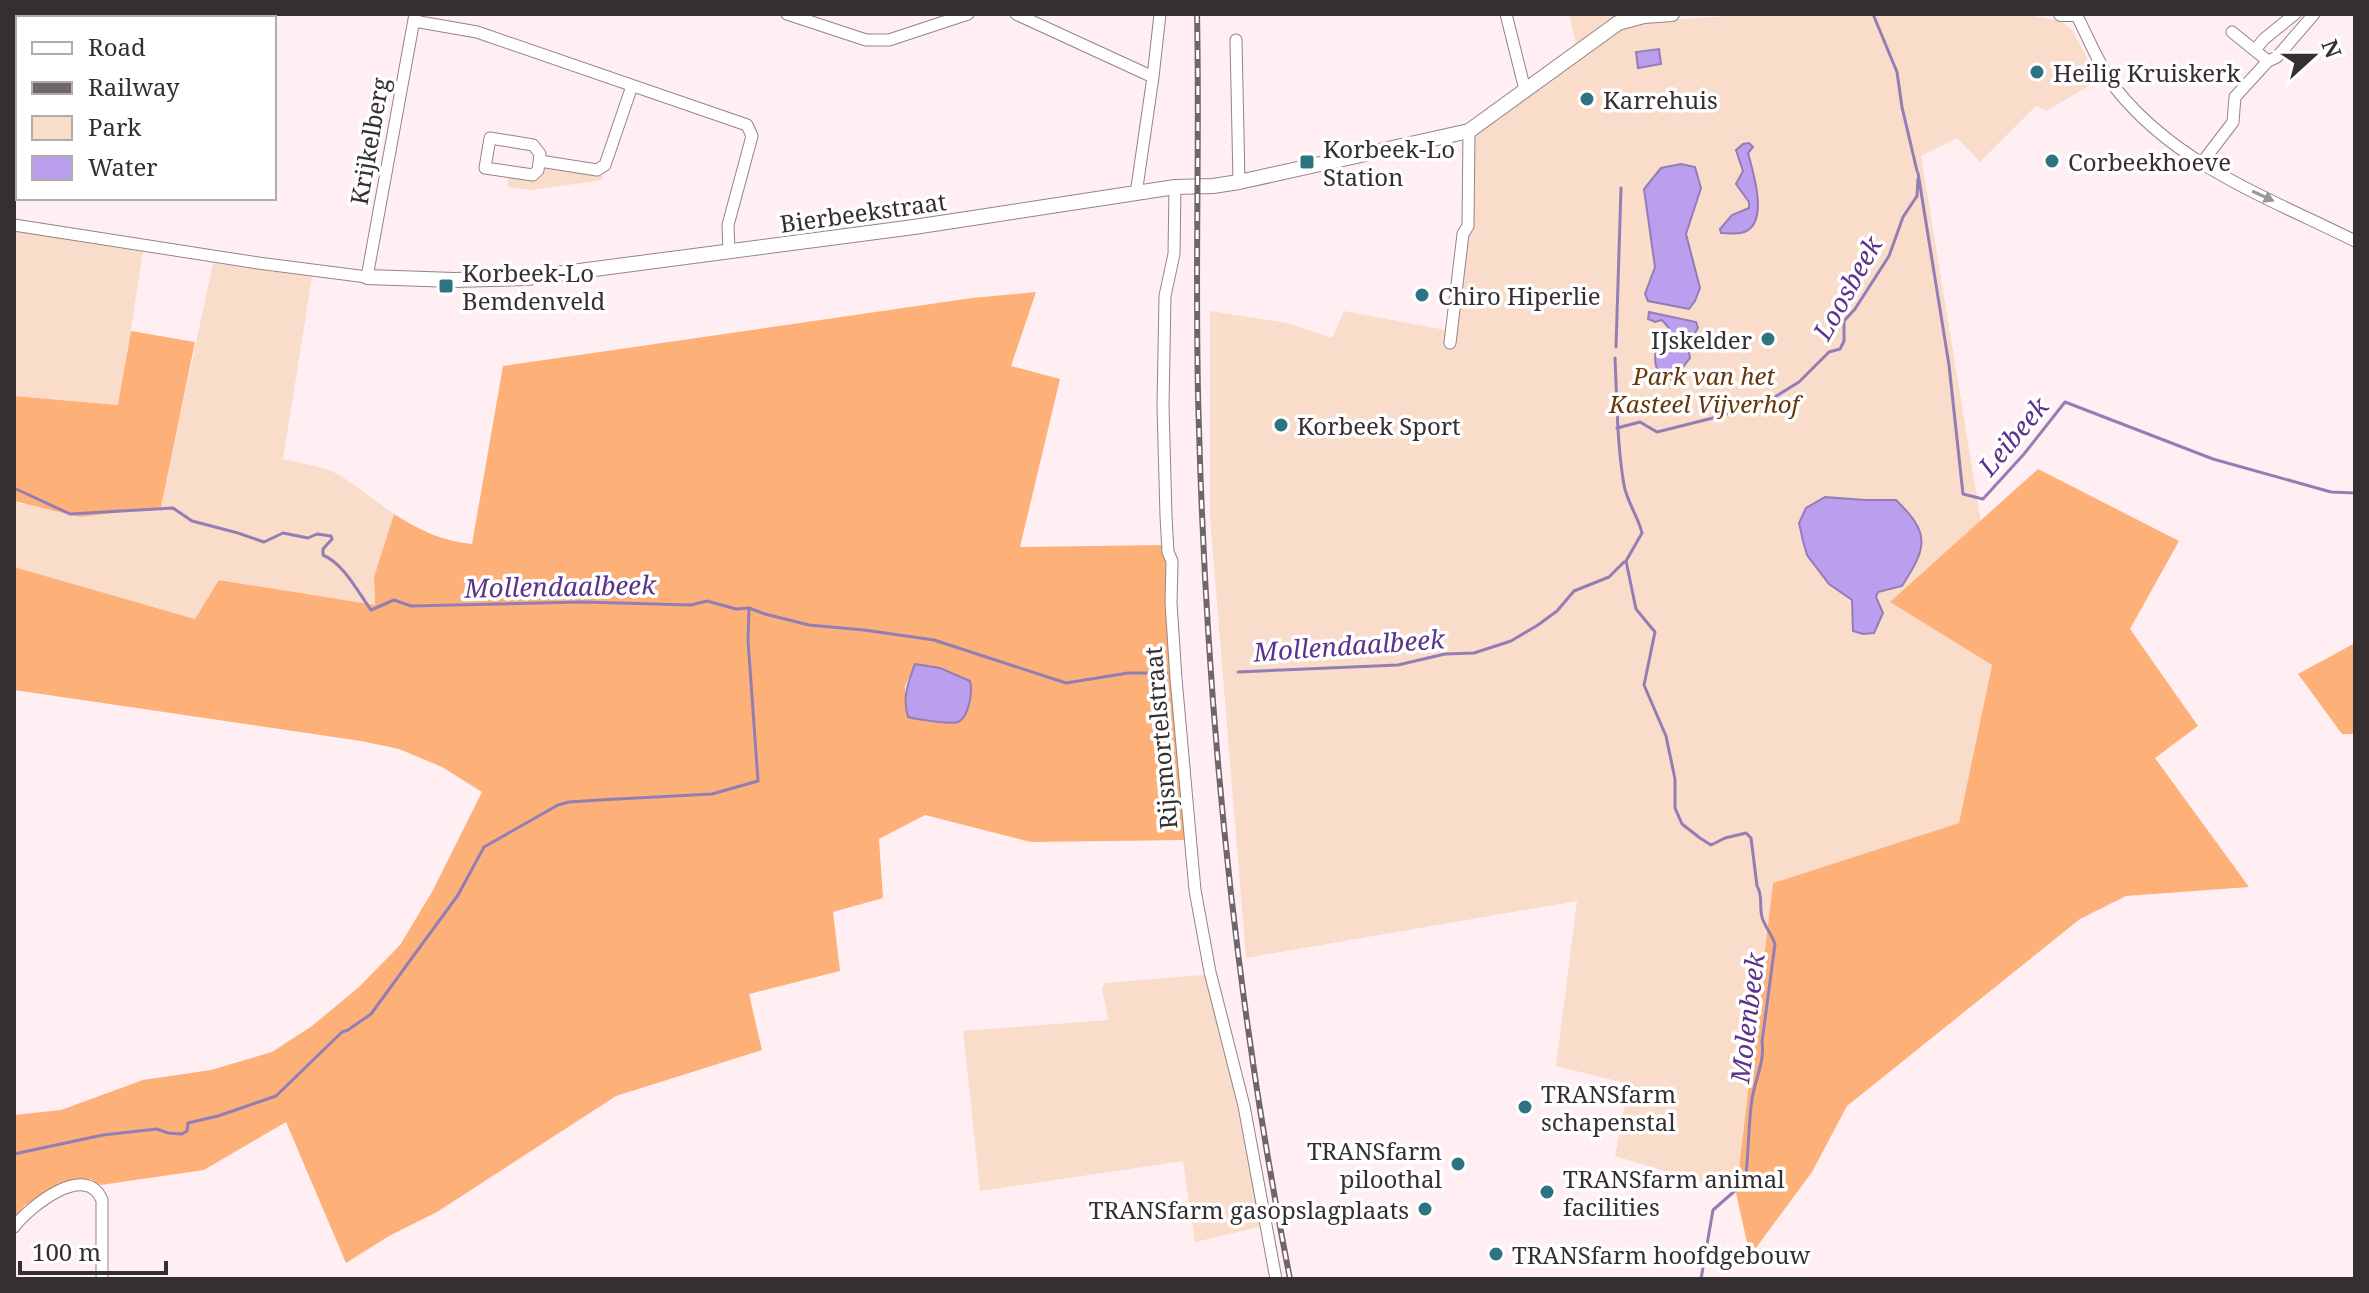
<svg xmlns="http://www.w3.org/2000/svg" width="2369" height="1293" font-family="'Noto Serif',serif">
	<rect width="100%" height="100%" fill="#ffeff3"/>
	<path fill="#f9dcc9" d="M1569,14H1622L1611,19L1576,44Z
		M1753,14H2023L2061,21L2072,30L2099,80L2046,111L2036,106L1980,162L1957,138L1921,156L1981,522L1891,602L1992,665L1959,823L1773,883L1736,1193L1615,1156L1629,1084L1556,1066L1577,901L1246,958L1210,518V311L1287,323L1332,338L1344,311L1456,332L1471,138L1615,33L1629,25L1642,22Z
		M541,168L603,176V180L532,190L507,187L509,175L539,180Z
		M14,231L143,252L119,405L14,396Z
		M213,263L312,277L283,459L323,468L340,475L394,514L374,577L375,605L220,580L196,619L14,567V501L20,504L161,507Z
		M1203,975L1210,980L1263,1226L1195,1242L1183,1161L980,1191L963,1031L1108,1020L1102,988L1105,983Z"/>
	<path fill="#feb079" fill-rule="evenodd" d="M1036,292L1011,366L1060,379L1020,547L1164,545L1187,840L1031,842L925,815L879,839L883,898L833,912L840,971L749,994L762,1050L616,1096L437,1212L389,1236L346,1263L286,1122L204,1170L101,1185L90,1179L74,1182L25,1205L14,1218V1115L61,1110L143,1080L211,1070L272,1052L312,1026L359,987L400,945L432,892L482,792L442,767L399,749L361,741L14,690V567L195,619L219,580L375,605L374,577L394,514C419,530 442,541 472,544L503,366L972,298ZM915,665L955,724L924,721L905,707V686Z
		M131,331L195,342L161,507L80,517L14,501V396L118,405Z
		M2038,469L2179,541L2130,629L2198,726L2155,758L2249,887L2126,896L2080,919L1847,1106L1812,1172L1750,1256L1736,1193L1773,883L1959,823L1992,665L1890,602Z
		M2355,643V734H2342L2298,674Z"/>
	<path fill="#bb9eee" stroke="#937db5" stroke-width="2" d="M1659,49L1661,64L1638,68L1636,52Z
		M1749,143L1753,147L1748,153C1753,172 1771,227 1741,233C1735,234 1727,233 1721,233L1720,229L1732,215L1749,208V202L1736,184L1743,171L1736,150L1743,144Z
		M1681,164L1695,167L1701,188L1686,234L1700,288L1695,301L1689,309L1648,301L1645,294L1655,267L1644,189L1661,168Z
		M1649,312L1696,322L1698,328L1688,345L1690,358L1673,380C1650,376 1654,354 1659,337L1669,328L1662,320L1655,322L1648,319Z
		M1825,497L1865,500H1896C1931,534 1927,547 1902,586L1878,592L1876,597L1883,613L1874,633L1863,634L1853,631L1852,600L1829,584L1807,555L1803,541L1799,523L1806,508Z
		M915,664L940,668L970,681C972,689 971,693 970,700C968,708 966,718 958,722C951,725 916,719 908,717C902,697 908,683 915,664Z"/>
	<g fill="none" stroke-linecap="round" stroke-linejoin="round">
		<path stroke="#937db5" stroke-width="3" d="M1873,14L1897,72L1902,107L1917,171
			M1918,173L1949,365L1963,494L1983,499L2024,454L2065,402L2213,459L2331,492L2355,493
			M1616,347L1621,188
			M1615,358C1617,401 1617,444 1624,485C1627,502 1638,516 1642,533L1626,561L1636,609L1655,632L1644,685L1666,736L1675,779V808L1682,824L1700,838L1711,845L1725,838L1746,833L1751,838L1757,886C1764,897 1758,909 1763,920C1766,928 1772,935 1775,944L1762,1042C1765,1061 1755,1080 1752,1099C1748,1126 1749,1155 1745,1182L1713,1210L1701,1279
			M1617,428L1640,422L1657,432L1717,417L1770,400L1799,382L1829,352L1840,349L1844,341V321L1855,309L1889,256L1903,217L1917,196L1918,179
			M14,488L70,514L173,508L192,521L238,533L264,542L283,533L308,538L317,534L331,536L332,539L323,549V555C344,564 358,592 371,610L394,600L411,606L582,602L691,605L707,601L736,609L749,608L765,614L809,625L864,630L934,640L1066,683L1128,673H1167
			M1238,672L1398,665L1445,654L1474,653L1511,641L1538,625L1557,611L1574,591L1609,577L1624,562
			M14,1154L103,1135L157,1129L168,1133L182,1134L187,1131L188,1123L218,1116L276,1096L342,1032L348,1030L371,1014L458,895L484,847L558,805L569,802L599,800L712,794L758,781L748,640L749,608"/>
		<defs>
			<path id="minor" d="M787,14L866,40H889L968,14
				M1016,14L1153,77
				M1506,14L1525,90
				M2076,14C2089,39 2100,68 2117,90C2178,166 2271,199 2355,241
				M414,21L477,32L747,125L752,136L728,225L729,252
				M2232,32L2268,61
				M1236,40L1239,182
				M2255,50L2264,39L2295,14
				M490,138L533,145L540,154L538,170L533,175L485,168Z
				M540,161L597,170L605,165L632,86
				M2201,164L2233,122L2235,97L2268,61L2277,57L2314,14
				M1175,187L1174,254L1165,296L1163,406L1166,516L1168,552L1172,561L1171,603L1176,679L1195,890L1210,972L1244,1106L1276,1279
				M1136,194L1153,77L1160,14
				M14,225L258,263L367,277L415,14
				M1450,343L1463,234L1468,226L1469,131
				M14,1227C29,1207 86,1161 102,1200V1279"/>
			<path id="tertiary" d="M2061,14H2075
				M367,277L454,280L526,278L914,227L1175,187L1213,186L1239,182L1469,131L1618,23L1644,16L1672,14"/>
		</defs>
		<use href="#minor" stroke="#958388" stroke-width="13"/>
		<use href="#tertiary" stroke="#958388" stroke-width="16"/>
		<use href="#minor" stroke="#fff" stroke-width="11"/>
		<use href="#tertiary" stroke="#fff" stroke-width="14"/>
		<defs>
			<path id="rail" d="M1197,14C1200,152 1194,291 1199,429C1207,714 1235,999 1290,1279"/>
		</defs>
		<use href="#rail" stroke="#706669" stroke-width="6"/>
		<use href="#rail" stroke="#fff" stroke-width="3" stroke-dasharray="9" stroke-linecap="butt"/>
	</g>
	<defs><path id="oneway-solid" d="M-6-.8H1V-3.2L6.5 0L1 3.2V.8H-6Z" transform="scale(2)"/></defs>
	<use fill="#9a9798" href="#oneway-solid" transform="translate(2263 196) rotate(25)"/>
	<g fill="#2e7382" stroke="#fff" stroke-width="3">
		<circle cx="2037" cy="72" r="8"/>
		<circle cx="1587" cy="99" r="8"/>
		<circle cx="2052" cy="161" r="8"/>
		<rect x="1299" y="154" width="16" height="16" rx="4"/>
		<rect x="438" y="278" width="16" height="16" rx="4"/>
		<circle cx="1422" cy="295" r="8"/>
		<circle cx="1768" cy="339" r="8"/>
		<circle cx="1281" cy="425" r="8"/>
		<circle cx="1525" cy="1107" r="8"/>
		<circle cx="1458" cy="1164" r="8"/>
		<circle cx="1547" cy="1192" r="8"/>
		<circle cx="1425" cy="1209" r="8"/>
		<circle cx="1496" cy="1254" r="8"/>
	</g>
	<g text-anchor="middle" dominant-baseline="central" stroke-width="7" stroke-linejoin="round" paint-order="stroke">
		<g font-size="24" fill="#362f31" stroke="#fff" text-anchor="start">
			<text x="2053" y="72">Heilig Kruiskerk</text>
			<text x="1603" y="99">Karrehuis</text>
			<text x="1323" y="148">Korbeek-Lo<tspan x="1323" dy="28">Station</tspan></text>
			<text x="2068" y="161">Corbeekhoeve</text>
			<text x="462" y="272">Korbeek-Lo<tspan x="462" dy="28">Bemdenveld</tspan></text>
			<text x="1438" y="295">Chiro Hiperlie</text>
			<text x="1752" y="339" text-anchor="end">IJskelder</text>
			<text x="1297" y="425">Korbeek Sport</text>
			<text x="1541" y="1093">TRANSfarm<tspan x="1541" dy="28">schapenstal</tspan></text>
			<text x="1442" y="1150" text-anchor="end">TRANSfarm<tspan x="1442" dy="28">piloothal</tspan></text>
			<text x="1563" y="1178">TRANSfarm animal<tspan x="1563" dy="28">facilities</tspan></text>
			<text x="1409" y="1209" text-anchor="end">TRANSfarm gasopslagplaats</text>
			<text x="1512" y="1254">TRANSfarm hoofdgebouw</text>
		</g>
		<g font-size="24" fill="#362f31" stroke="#fff">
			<text transform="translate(369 141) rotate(-80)">Krijkelberg</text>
			<text transform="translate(863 212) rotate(-8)">Bierbeekstraat</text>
			<text transform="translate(1160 738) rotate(-95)">Rijsmortelstraat</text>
		</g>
		<g font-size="24" font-style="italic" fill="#66350b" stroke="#fff">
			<text x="1704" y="375">Park van het<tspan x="1704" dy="28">Kasteel Vijverhof</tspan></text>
		</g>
		<g font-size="26" font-style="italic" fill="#5b338e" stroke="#fff">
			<text transform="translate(1847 288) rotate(-61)">Loosbeek</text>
			<text transform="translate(2013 436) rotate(-50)">Leibeek</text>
			<text transform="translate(560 586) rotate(-1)">Mollendaalbeek</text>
			<text transform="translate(1349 645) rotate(-4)">Mollendaalbeek</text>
			<text transform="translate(1747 1018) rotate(-83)">Molenbeek</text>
		</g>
	</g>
	<rect width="2369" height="1293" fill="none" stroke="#362f31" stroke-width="32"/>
	<rect x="16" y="16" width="260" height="184" fill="#ffffff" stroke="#afacad" stroke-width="2"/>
	<rect x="32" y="42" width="40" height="12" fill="#ffffff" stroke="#afacad" stroke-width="2"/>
	<text x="88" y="56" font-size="24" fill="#362f31">Road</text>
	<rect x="32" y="82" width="40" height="12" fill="#706669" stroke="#afacad" stroke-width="2"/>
	<text x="88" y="96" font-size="24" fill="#362f31">Railway</text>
	<rect x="32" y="116" width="40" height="24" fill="#f9dcc9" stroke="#afacad" stroke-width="2"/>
	<text x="88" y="136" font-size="24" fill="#362f31">Park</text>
	<rect x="32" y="156" width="40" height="24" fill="#bb9eee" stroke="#afacad" stroke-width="2"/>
	<text x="88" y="176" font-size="24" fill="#362f31">Water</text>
	<g transform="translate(2313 56) rotate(69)" stroke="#ffffff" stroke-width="6" paint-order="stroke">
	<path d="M0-6L14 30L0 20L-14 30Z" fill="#362f31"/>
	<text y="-12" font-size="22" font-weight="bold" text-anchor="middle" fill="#362f31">N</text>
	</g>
	<path d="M20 1261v12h146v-12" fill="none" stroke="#362f31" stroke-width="4"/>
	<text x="32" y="1261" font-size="24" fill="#362f31" stroke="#ffffff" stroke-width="6" paint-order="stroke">100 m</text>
</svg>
